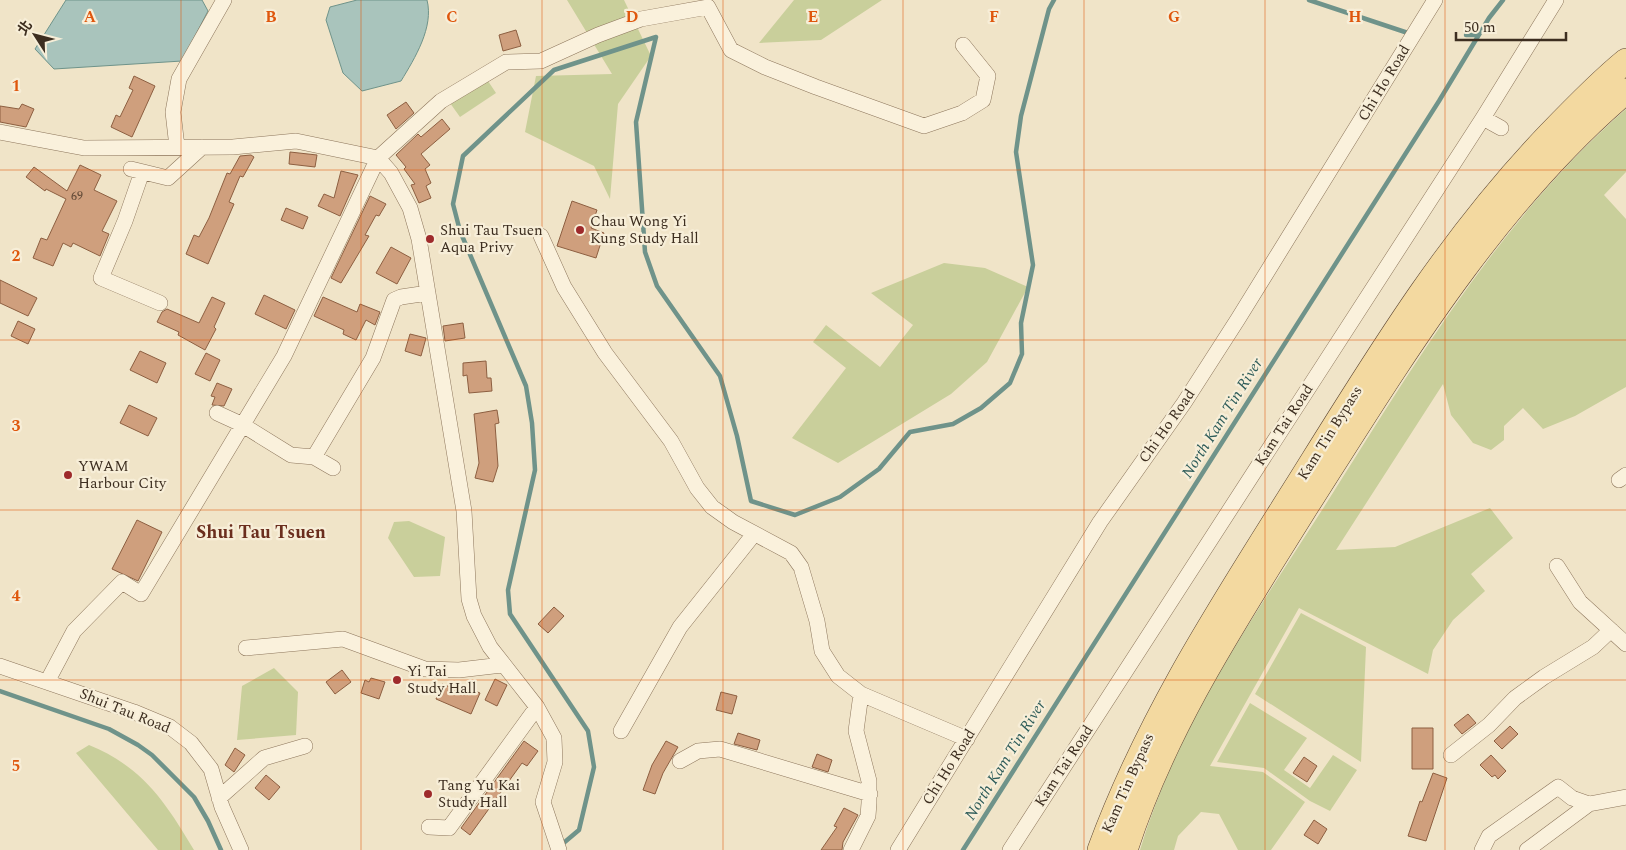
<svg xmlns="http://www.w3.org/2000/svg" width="1626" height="850" font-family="Spectral,'Noto Sans TC',serif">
	<rect width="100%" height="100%" fill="#f0e4c8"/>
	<path fill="#c9cf9b" d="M567,0H624L651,56L618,104L610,199L594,166L525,132L536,76L612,74Z
		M794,0H882L821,40L759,43Z
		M486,78L496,93L460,117L450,103Z
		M1626,109V172L1604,195L1626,219V387L1575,416L1543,429L1523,408L1504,426V440L1491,450L1473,443L1451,415L1443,384L1336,550L1395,547L1490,508L1513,538L1471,574L1485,591L1453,620L1433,650L1428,674L1299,608L1210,766L1263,772L1305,802L1271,850H1238L1219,814L1201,812L1178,836L1174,850H1140C1177,726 1254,616 1324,507C1413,367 1499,220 1626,109Z
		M944,263L985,268L1028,287L987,362L951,394L838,463L792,438L846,368L813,342L826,325L880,367L913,325L871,293Z
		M409,521L445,537L440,576L414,577L388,538L394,522Z
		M1301,613L1366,647L1361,762L1255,694Z
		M274,668L298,692L296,735L237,740L242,686Z
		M1250,703L1307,738L1284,770L1310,788L1333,755L1357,770L1330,811L1310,801L1264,768L1217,762Z
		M89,745C143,767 166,803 194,850H158L76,753Z"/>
	<path fill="#a9c4bc" stroke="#6f938a" d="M66,0H202L208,11L182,61L54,69L35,49Z
		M357,0H427C434,27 415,58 401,81L362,91L343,73L326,20L330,7Z"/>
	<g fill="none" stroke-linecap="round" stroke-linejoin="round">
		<path stroke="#6f938a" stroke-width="4.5" d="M1309,0L1411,34
			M1466,35H1478
			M656,37L636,122L645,252L657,286L720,376L737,436L751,501L795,515L840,497L879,469L910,432L953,424L981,408L1010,383L1022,354L1021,323L1033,265L1016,152L1021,116L1049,9L1054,0
			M0,691L109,729L138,745L152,755L194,797L208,821L221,850
			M560,846L579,830L594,767L588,731L510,614L508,590L535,470L532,423L526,386L460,231L453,204L463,156L554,70L656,37
			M963,850L1439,101L1489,18L1503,0"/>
	</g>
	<path fill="#cf9f7d" stroke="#8d5f41" d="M516,30L521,46L503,51L499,35Z
		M134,76L155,86L132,137L111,127L116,115L120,117L133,90L129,88Z
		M406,102L414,113L396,129L387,115Z
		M22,104L34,109L26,127L0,122V106L19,109Z
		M442,119L450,129L421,154L430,165L425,169L431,183L426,186L431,198L419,203L411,185L415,184L404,169L406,167L396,155L418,134L421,137Z
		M290,152L317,155L315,167L289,164Z
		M251,155L254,157L243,177L240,176L229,202L234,204L208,264L186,254L194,235L199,237L209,218L227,173L230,174L240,156Z
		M80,165L101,175L94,190L117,201L102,231L109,234L100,256L73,243L71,247L63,243L53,266L33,258L41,238L47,240L66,199L46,189L45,191L26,177L34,167L67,191Z
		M341,171L358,175L340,216L318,206L324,194L334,198Z
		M370,196L386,204L379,216L376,215L365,235L369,236L341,283L331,278Z
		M572,201L597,210L591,228L604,233L596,258L557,246Z
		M286,208L308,217L303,229L281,220Z
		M391,247L411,258L397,284L376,273Z
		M0,280L37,298L28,316L0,303Z
		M264,295L295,310L286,329L255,314Z
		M212,297L225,303L214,327L216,329L205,350L178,335L179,332L157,322L162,312L167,309L199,323Z
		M323,297L357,312L360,304L380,312L375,325L366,320L356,340L343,334L344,330L314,316Z
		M18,321L35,329L28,344L11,336Z
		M463,323L465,338L445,341L443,326Z
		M410,334L426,338L421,356L405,351Z
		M140,351L166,363L157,383L130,370Z
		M206,353L220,360L210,381L195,374Z
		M486,361L487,378H491L492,391L469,393L467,375L463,376V363Z
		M217,383L232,389L224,406L212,405L215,397L211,396Z
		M129,405L157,418L148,436L120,423Z
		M497,410L499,423L495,424L498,466L493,482L475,478L479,463L474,414Z
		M137,520L162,532L138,581L112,569Z
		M554,607L564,616L548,633L538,624Z
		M342,670L351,682L335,694L326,682Z
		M371,678L385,682L379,699L361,693L365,680L369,682Z
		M495,679L507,685L497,706L485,700Z
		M442,684L466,693L468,688L480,693L471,714L436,699Z
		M721,692L737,696L732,714L716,710Z
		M1468,714L1476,723L1462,734L1454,725Z
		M1510,726L1518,734L1502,749L1494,741Z
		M1412,728H1433V769H1412Z
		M738,733L760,740L757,750L734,744Z
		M524,741L538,751L527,766L522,763L470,835L461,828Z
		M666,741L678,747L663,773L655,794L643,790L652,765Z
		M235,748L245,755L234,772L225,765Z
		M817,754L832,760L828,772L812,767Z
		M1491,755L1506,771L1498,779L1495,775L1492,777L1480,765Z
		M1304,757L1317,766L1307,782L1293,773Z
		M1433,773L1447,778L1426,841L1408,836L1420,801L1422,802Z
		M266,775L280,787L269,800L255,788Z
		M844,808L858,815L843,842L842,850H821L837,827L834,826Z
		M1314,820L1327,829L1318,844L1304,835Z"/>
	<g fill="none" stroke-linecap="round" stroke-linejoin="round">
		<defs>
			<path id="minor" d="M1483,118L1501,128
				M0,132L84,148L233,147L296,141L378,158L391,173L410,208L419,239L464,511L469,599L474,616L490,647L537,707L554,738L555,762L543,802L559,850
				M177,147L173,112L179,79L224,0
				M131,169L168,178L202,147
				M142,172L125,221L101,278L160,303
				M541,236L564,287L605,353L671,441L697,488L712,507L733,522L791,553L801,567L817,621L822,651L838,676L861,694L967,739
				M217,413L241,424L291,455L314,457L333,468
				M314,457L373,358L394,300L401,297L428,293
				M1619,480L1626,475
				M1557,566L1580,602L1626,644
				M246,648L343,639L425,669L459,670L502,665
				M0,666L134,712L170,727L191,743L211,769L222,807L241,850
				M47,682L74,631L122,582L141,594L284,356L378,158L441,101L506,62L541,61L598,35L641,19L708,7L731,50L765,67L816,87L924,126L962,113L983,100L988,76L963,45
				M621,731L680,627L754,534
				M1451,755L1489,725L1515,698L1544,677L1593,647L1611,630
				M680,761L698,751L720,749L870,794
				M219,798L264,758L305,746
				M429,827L449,828L537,707
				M851,850L868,816L869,803V781L856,731L861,694
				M898,850L1100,522L1184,403L1238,319L1435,0
				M1010,850L1483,118L1556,0
				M1482,850L1489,836L1558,787L1572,798L1589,804
				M1527,850L1589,804L1626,797"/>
			<path id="primary" d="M1100,850C1150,714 1225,601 1301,480C1377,358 1449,239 1550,134C1574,109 1599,83 1626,61
				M1125,850C1165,725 1238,616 1307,505C1400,359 1493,204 1626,91"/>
		</defs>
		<use href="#minor" stroke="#8d765c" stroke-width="16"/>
		<use href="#primary" stroke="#5b4430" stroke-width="26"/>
		<use href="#minor" stroke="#faf1dc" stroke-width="15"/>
		<use href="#primary" stroke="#f3d9a0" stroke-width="25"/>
	</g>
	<path fill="none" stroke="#df570d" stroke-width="1" stroke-opacity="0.55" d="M181,0V850M361,0V850M542,0V850M723,0V850M903,0V850M1084,0V850M1265,0V850M1445,0V850M0,170H1626M0,340H1626M0,510H1626M0,680H1626"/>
	<g fill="#9e2a2b" stroke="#f7eed8" stroke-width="2">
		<circle cx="580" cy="230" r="5"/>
		<circle cx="430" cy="239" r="5"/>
		<circle cx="68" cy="475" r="5"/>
		<circle cx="397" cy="680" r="5"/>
		<circle cx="428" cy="794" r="5"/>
	</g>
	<g text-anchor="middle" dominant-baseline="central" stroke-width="4.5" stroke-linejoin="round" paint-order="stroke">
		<g font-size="12" fill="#624a37">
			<text x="77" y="196">69</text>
		</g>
		<g font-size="15" fill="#3d2e20" stroke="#f7eed8">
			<text transform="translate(1384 83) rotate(-59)">Chi Ho Road</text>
			<text transform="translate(1284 425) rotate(-57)">Kam Tai Road</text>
			<text transform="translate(1167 426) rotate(-55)">Chi Ho Road</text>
			<text transform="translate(1330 433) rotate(-58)">Kam Tin Bypass</text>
			<text transform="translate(125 711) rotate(22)">Shui Tau Road</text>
			<text transform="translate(1064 766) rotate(-57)">Kam Tai Road</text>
			<text transform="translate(949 767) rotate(-58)">Chi Ho Road</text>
			<text transform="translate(1128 783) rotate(-66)">Kam Tin Bypass</text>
		</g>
		<g font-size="15" fill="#3d2e20" stroke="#f7eed8" text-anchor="start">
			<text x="590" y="221">Chau Wong Yi<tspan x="590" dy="17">Kung Study Hall</tspan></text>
			<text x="440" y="230">Shui Tau Tsuen<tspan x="440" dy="17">Aqua Privy</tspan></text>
			<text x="78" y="466">YWAM<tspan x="78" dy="17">Harbour City</tspan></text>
			<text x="407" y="671">Yi Tai<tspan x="407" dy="17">Study Hall</tspan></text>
			<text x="438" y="785">Tang Yu Kai<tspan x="438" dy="17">Study Hall</tspan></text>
		</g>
		<g font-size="16" font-style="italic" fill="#2f5d5a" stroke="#f7eed8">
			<text transform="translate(1222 418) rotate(-58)">North Kam Tin River</text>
			<text transform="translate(1005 760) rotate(-58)">North Kam Tin River</text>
		</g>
		<g font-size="18" font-weight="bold" fill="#6b2e1e" stroke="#f7eed8">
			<text x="261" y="532">Shui Tau Tsuen</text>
		</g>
	</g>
	<g font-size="16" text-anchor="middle" font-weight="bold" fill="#df570d" stroke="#f7eed8" stroke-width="4.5" stroke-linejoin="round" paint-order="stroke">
		<text x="90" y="22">A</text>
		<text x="271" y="22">B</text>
		<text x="452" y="22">C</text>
		<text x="632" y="22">D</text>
		<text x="813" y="22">E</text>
		<text x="994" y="22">F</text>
		<text x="1174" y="22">G</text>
		<text x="1355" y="22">H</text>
		<text x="16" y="91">1</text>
		<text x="16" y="261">2</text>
		<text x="16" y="431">3</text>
		<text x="16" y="601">4</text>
		<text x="16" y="771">5</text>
	</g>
	<g transform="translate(35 35) rotate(306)" stroke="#f7eed8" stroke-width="4" paint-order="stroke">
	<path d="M0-4L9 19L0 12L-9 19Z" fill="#3d2e20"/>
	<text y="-8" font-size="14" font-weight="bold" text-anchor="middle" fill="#3d2e20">北</text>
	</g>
	<path d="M1456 32v8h110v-8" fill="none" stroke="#3d2e20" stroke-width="2.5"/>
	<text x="1464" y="32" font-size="15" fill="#3d2e20" stroke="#f7eed8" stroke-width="4" paint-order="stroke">50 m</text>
</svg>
